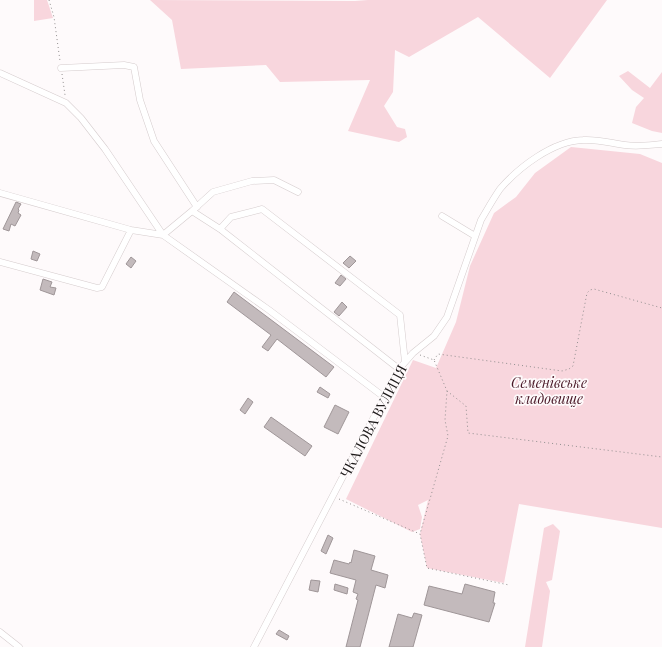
<svg xmlns="http://www.w3.org/2000/svg" width="662" height="647" font-family="'Playfair Display',serif">
	<rect width="100%" height="100%" fill="#fefafb"/>
	<path fill="#f8d6dd" d="M34,0H47L53,18L34,21Z
		M150,0L355,1L368,0H607L550,78L478,17L409,57L395,50L393,92L384,106L397,127L405,129L407,137L399,142L348,131L370,80L280,82L266,65L181,69L172,20Z
		M628,71L650,88L662,72V133L652,131L632,123L636,107L644,98L632,90L619,76Z
		M571,147L640,154L662,163V528L519,504L504,583L427,568L420,534L428,500L418,505L422,517L420,529L412,532L346,499L413,360L436,368L456,322L470,266L494,213L516,197L535,173Z
		M553,524L560,531L552,580L546,582L550,591L542,647H525L544,528Z"/>
	<path fill="#c3babc" stroke="#9f9698" d="M16,202L21,204L18,209L19,210L18,213L21,215L15,226L11,224L9,231L3,229Z
		M33,251L40,254L37,261L31,259Z
		M350,256L356,261L349,268L343,263Z
		M131,257L136,261L131,268L126,264Z
		M341,275L346,279L340,286L335,283Z
		M43,279L52,282L50,287L56,288L54,295L40,290Z
		M234,292L334,367L326,377L277,339L268,351L262,347L271,335L227,302Z
		M342,302L347,307L339,316L334,312Z
		M320,387L330,394L328,398L317,392Z
		M248,398L253,402L245,414L240,410Z
		M335,405L349,412L338,434L324,427Z
		M271,417L312,446L305,456L264,427Z
		M328,535L333,538L326,554L321,551Z
		M354,550L375,556L371,570L388,575L385,588L376,585L360,647H346L358,600L356,599L358,594L353,592L356,580L330,573L334,560L349,564L350,562L351,563Z
		M311,580L320,581L318,592L309,590Z
		M335,584L348,588L347,594L334,590Z
		M465,584L495,592L493,603H495L489,622L424,605L429,586L462,594Z
		M414,613L422,615L413,647H389L398,614L412,618Z
		M279,630L289,636L287,640L276,634Z"/>
	<g fill="none" stroke-linecap="round" stroke-linejoin="round">
		<defs>
			<path id="minor" d="M61,68L124,65L134,67L140,100L154,141L197,207
				M0,73L66,103L81,118L105,149L163,235L192,211L213,192L252,181L274,180L298,192
				M0,193L131,230L163,235L269,310L384,397
				M192,211L220,229L399,369
				M442,216L475,236
				M220,229L231,217L262,209L400,315L405,362
				M0,262L97,288L102,287L131,230
				M0,632L19,647
				M254,647L399,369L413,353L434,336L447,317L481,220C487,210 493,199 500,189C519,167 553,141 583,140C597,139 611,143 625,145C637,147 650,145 662,144"/>
		</defs>
		<use href="#minor" stroke="#d5cccd" stroke-width="7"/>
		<path stroke="#928f8f" stroke-width="1" stroke-dasharray="1 3" stroke-linecap="butt" d="M49,0L54,17L60,61
			M62,74L65,95
			M420,355L434,360L447,391L445,420L448,436L420,534
			M434,360L438,354L562,371L569,369L573,366L587,293L590,290L594,289L662,308
			M447,391L466,406L468,433L662,457
			M339,499L420,534L427,568L509,585"/>
		<use href="#minor" stroke="#fff" stroke-width="6"/>
	</g>
	<g text-anchor="middle" dominant-baseline="central" stroke-width="3.5" stroke-linejoin="round" paint-order="stroke">
		<g font-size="14" font-style="italic" fill="#491726" stroke="#fefafb">
			<text x="549" y="382">Семенівське<tspan x="549" dy="16">кладовище</tspan></text>
		</g>
		<g font-size="14" fill="#1c1919" stroke="#fefafb">
			<text transform="translate(373 421) rotate(-62)">ЧКАЛОВА ВУЛИЦЯ</text>
		</g>
	</g>
</svg>
